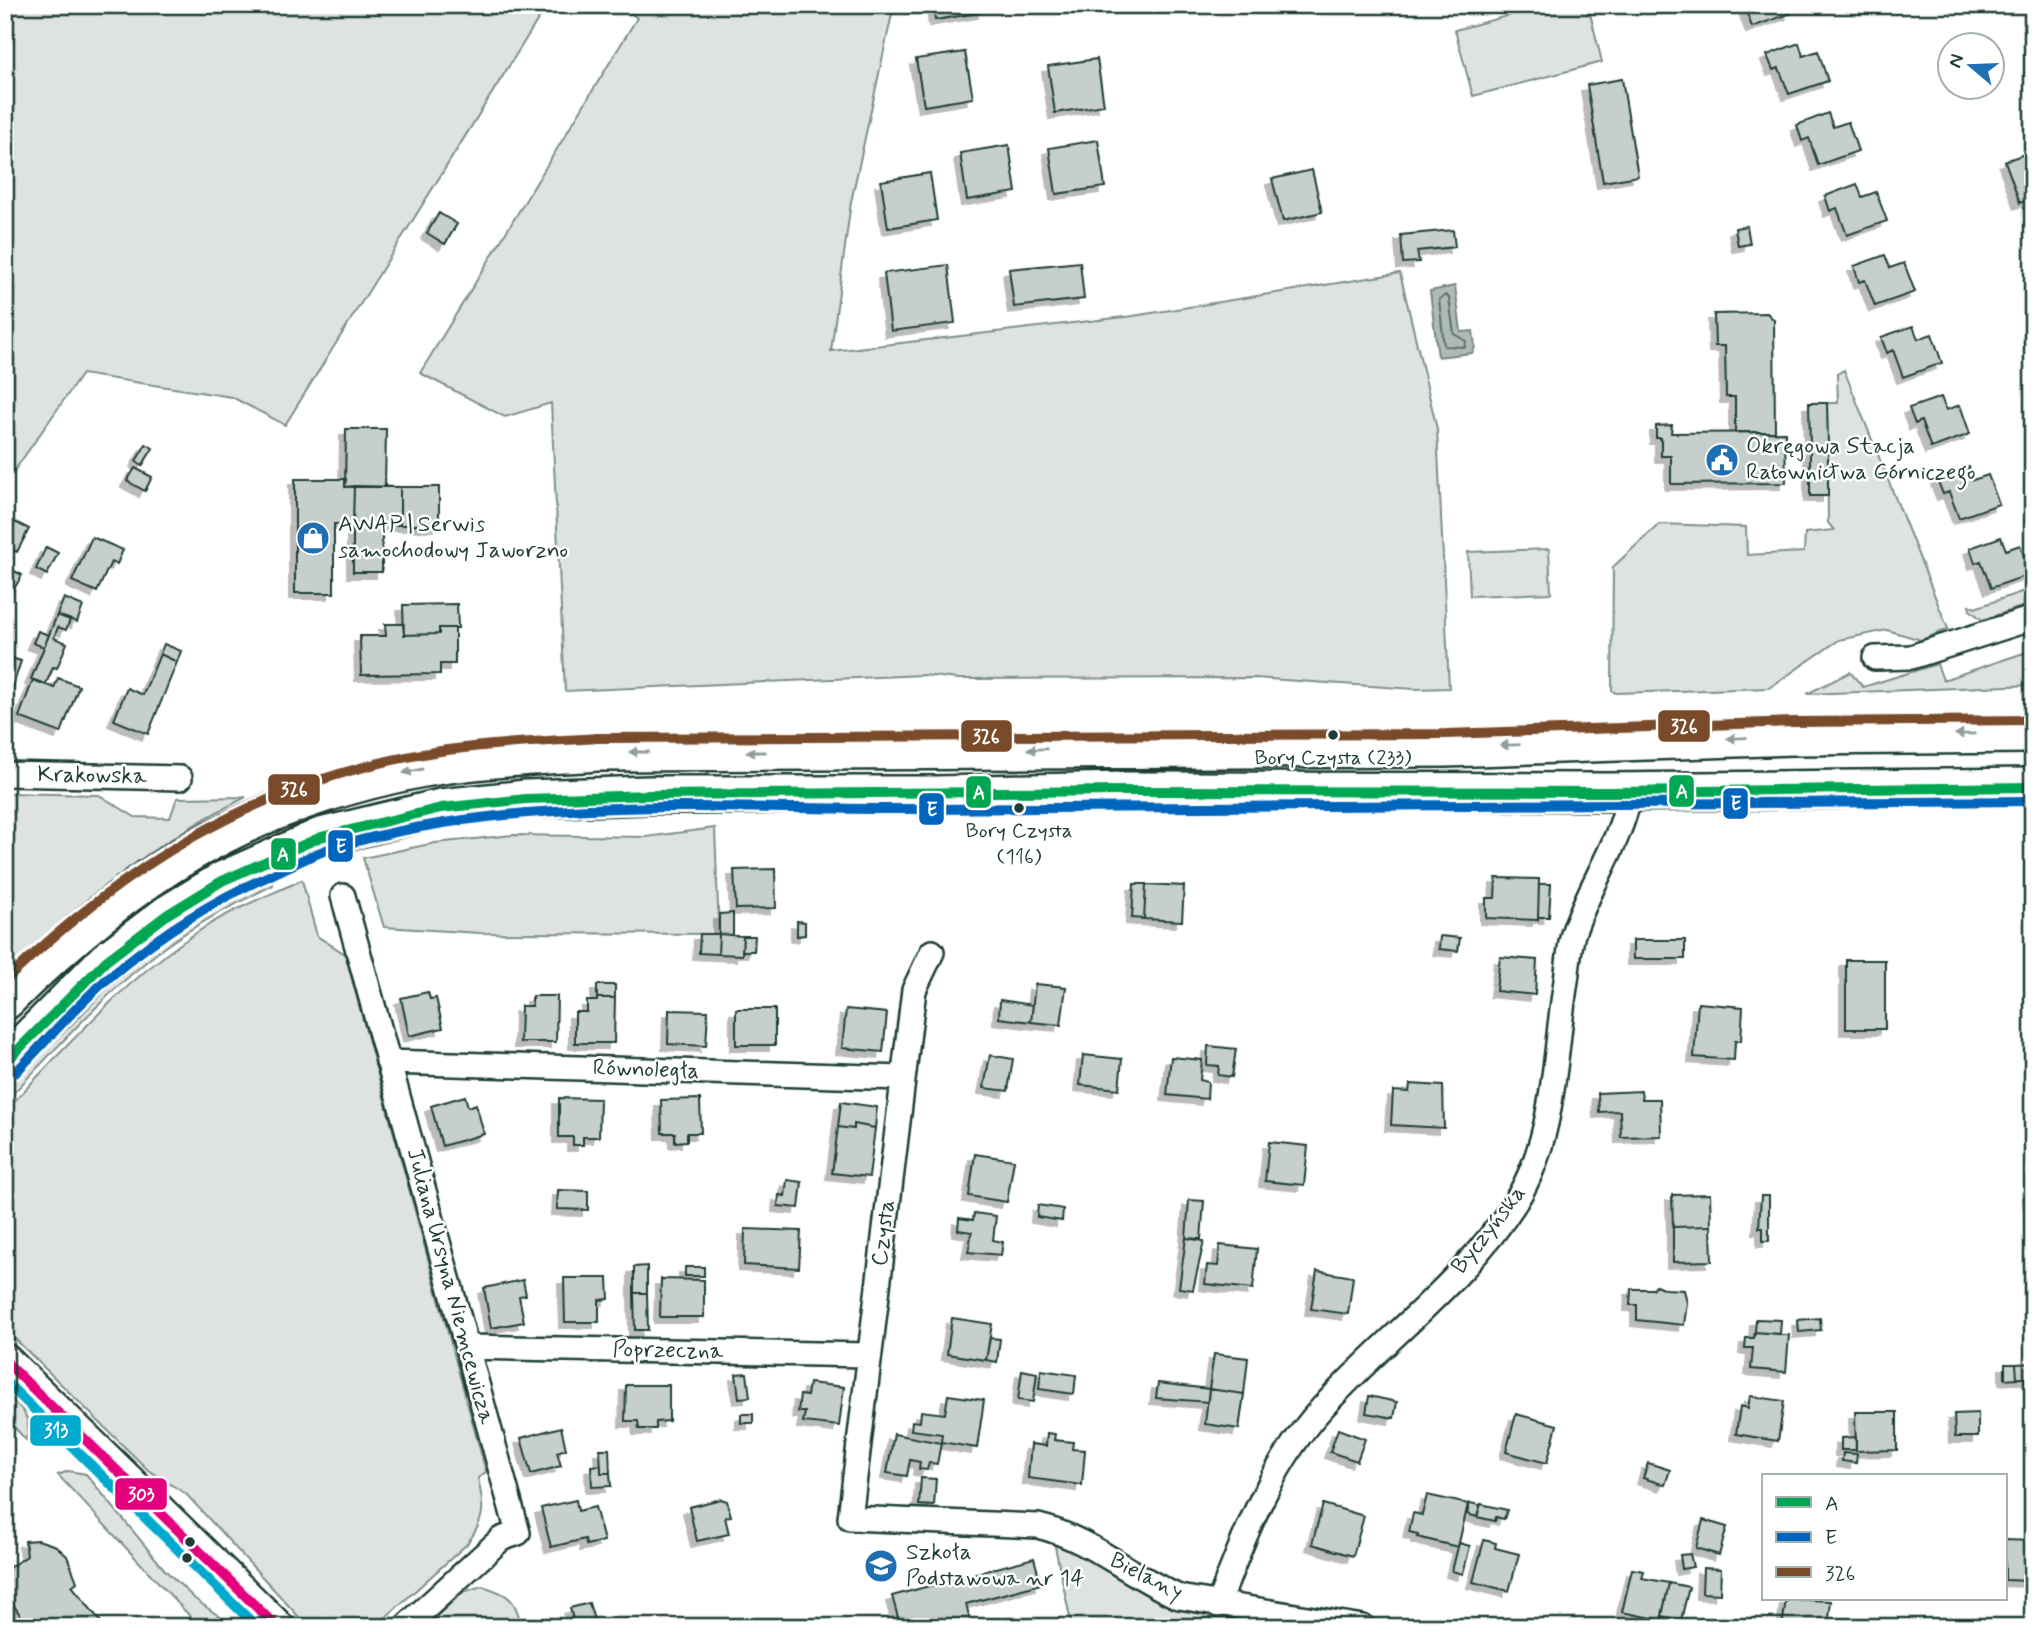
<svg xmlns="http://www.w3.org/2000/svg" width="2038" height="1632" font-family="Mynerve,sans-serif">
	<defs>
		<filter id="shadow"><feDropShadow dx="-6" dy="6" stdDeviation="0" flood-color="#0004"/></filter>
	</defs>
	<rect width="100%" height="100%" fill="#fff"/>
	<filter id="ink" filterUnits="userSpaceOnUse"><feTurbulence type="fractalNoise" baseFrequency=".0143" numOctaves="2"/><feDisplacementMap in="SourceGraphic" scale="14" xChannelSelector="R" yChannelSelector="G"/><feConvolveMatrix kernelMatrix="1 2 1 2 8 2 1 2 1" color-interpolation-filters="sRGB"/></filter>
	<g filter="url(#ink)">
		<path fill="#dee3e2" stroke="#7e908b" stroke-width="2" d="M5,5H547L285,425L232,397L82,374L5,484Z
			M619,5H894L851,202L831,351L1133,316L1400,273L1437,429L1449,688L1414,689L1256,678L958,679L923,675L565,691L551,403L505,417L420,373L637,18Z
			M1548,5H1588L1602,62L1473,96L1455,30Z
			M1844,370L1948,629L1921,640L1887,630L1839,640L1769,688L1616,693L1612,691L1613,567L1659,524L1746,527L1747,555L1804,552L1805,533L1834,530L1828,523L1827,403H1838L1837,374Z
			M1549,549L1551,593L1470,596L1468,552Z
			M2033,588V603L1982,620L1970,610L1969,605L1975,608Z
			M2033,650V685L1807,694L1850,672L1863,687L1937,664L1943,680Z
			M5,793L99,795L135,817L170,818L177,798L246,797C156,841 75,904 5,976Z
			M275,826L279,834L230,859L5,1042V1026L54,974L173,879Z
			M715,828L719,934L480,933L384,927L363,858L435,843L513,835L646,837Z
			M269,875L273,885C235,904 197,923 162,949C104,994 56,1049 5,1102V1088C54,1037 101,983 157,941C192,915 230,895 269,875Z
			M302,880L317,936L345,954L486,1472L478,1478C484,1508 486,1518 467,1544L375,1627H314L299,1617L186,1494L148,1470L5,1329V1111C70,1043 133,970 215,921C242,905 274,893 302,880Z
			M5,1392C22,1408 33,1417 26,1440L5,1417Z
			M68,1471L86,1474L165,1570L195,1599L234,1627H200L58,1475Z
			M1053,1537L1154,1597L1228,1618L1276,1627H1072Z
			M482,1586C510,1595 515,1598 522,1627H425L463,1592Z"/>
		<path fill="#afbab7" stroke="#758883" stroke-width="2" d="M1455,286L1461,332L1473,331L1475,347L1472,353L1438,357L1430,291Z"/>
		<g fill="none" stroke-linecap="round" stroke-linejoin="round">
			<path stroke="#596f68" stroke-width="2" d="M1446,295L1449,298L1454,334L1466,341L1465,347L1444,346L1439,299Z"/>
		</g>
		<path fill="#c7cfcc" stroke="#1f3d34" stroke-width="2" filter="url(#shadow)" d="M933,5H983L984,12L935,20Z
			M1744,5H1789L1792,13L1752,27Z
			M1799,43L1803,56L1818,51L1828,81L1789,94L1779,68L1773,70L1767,55Z
			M965,52L973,98L924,106L916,59Z
			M1097,59L1104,105L1055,113L1048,66Z
			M1622,79L1638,176L1603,182L1587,85Z
			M1828,113L1833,127L1848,122L1858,151L1818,165L1809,138L1802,141L1797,125Z
			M1098,140L1105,187L1056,194L1049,148Z
			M1009,145L1016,192L967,200L960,153Z
			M2033,151V198L2020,203L2005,161Z
			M1312,170L1322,212L1283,221L1272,179Z
			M930,173L937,220L888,228L881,181Z
			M1857,184L1862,197L1876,192L1887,221L1847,235L1837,208L1830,211L1825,196Z
			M439,213L457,224L445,244L427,233Z
			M1747,226L1750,244L1738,246L1735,228Z
			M1453,230L1455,247L1417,251L1419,262L1403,263L1401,235Z
			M1885,255L1890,268L1904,263L1915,292L1875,306L1865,280L1859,282L1854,266Z
			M1080,262L1084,299L1014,307L1009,269Z
			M948,265L955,323L891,331L884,273Z
			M1767,313L1774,320L1775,432H1735V397H1726L1725,346H1715L1714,314Z
			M1913,326L1918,339L1932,334L1942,363L1903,377L1893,350L1887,353L1881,337Z
			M1941,397L1946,410L1960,405L1970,434L1931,448L1921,421L1915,424L1909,408Z
			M1809,403H1827L1828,446H1810Z
			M1672,425L1671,433L1785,432L1786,483L1671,484V456H1661V438H1656V426Z
			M346,429H386L385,487H345Z
			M146,444L153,448L142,466L136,461Z
			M1810,446H1828V496H1810Z
			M1969,467L1973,480L1988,475L1999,504L1959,518L1949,492L1943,494L1937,479Z
			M135,468L152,477L145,491L127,481Z
			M295,479H346L345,487L354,486L353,524H334V593H295Z
			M354,486L400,487V525L353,524Z
			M400,487H439V525H400Z
			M15,522L29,529L17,552L5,546Z
			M353,524H382V572H353Z
			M92,537L123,550L117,564L111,562L97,592L72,581Z
			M2001,537L2006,550L2020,545L2031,574L1991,588L1981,561L1975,563L1970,548Z
			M46,547L58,553L47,575L36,569Z
			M5,566L22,575L9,598L5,596Z
			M64,598L83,606L77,622L57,615Z
			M457,604L458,628H439V634L404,635L403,605Z
			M57,615L70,620L66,630L58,627L54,638L67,643L57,668L53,667L46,684L31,679Z
			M385,624H403L404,635L439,634V628H455V664H440V674L361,675L360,636H386Z
			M38,631L49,635L44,647L33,643Z
			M164,644L181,651L177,662L160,654Z
			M160,654L177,662L148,734L114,720L127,688L143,695Z
			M5,656L21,661L5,711Z
			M58,678L79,686L61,733L19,717L33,680L54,688Z
			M775,869L776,908L736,909L734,870Z
			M1496,878L1539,879L1538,920L1486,918V898H1495Z
			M1134,884H1146L1144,919L1132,918Z
			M1146,884L1184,886L1182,921L1144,919Z
			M1539,884H1551L1549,917H1538Z
			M733,913V935L719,934V914Z
			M797,921L805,922V935L797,936Z
			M700,934H719L718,954L699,953Z
			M719,934L743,936L742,955L718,954Z
			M743,936H755L754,951H742Z
			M1440,936L1460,938L1458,951L1439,949Z
			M1633,940H1685V959H1633Z
			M1500,957L1537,960L1535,995L1496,991Z
			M1846,960H1885V1029H1846Z
			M1035,984L1066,987L1061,1025L1031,1022Z
			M597,985H615V998H597Z
			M428,992L430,999L436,998L443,1028L409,1036L401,998Z
			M532,996H557L556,1042H520L521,1006H532Z
			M597,998H615L614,1043H575V1012H587V1001H597Z
			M1000,1000L1033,1005L1031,1022L999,1018Z
			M1698,1003L1743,1007L1741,1041H1735L1734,1060L1694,1057Z
			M736,1009H775V1045H736Z
			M846,1009L887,1013L883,1052L842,1048Z
			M669,1010L708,1011L706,1046L668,1044Z
			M1208,1046L1236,1049L1232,1077L1218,1075L1219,1066L1207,1065Z
			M990,1055L1013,1059L1008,1091L984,1088Z
			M1083,1055L1122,1059L1119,1089L1080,1085Z
			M1171,1057L1202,1060L1200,1080L1208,1082L1207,1099L1167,1095Z
			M1410,1084L1443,1086L1444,1128L1391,1125L1393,1091L1409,1092Z
			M1641,1091L1642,1099H1660L1661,1136L1621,1137L1620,1111L1599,1112L1598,1093Z
			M465,1096L468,1107L476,1104L484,1134L442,1146L431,1106Z
			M559,1098L600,1099L599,1137H583V1145H573V1137H559Z
			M700,1099L701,1133H687V1141L675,1142V1133H662L661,1100Z
			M841,1102L877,1107L875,1128L854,1124V1129L838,1127Z
			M854,1124L875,1128L869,1177L832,1173L838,1127L854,1129Z
			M1269,1142L1308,1146L1304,1185L1265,1181Z
			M975,1154L1014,1160L1007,1202L969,1196Z
			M787,1180L802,1182L799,1208L778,1206L779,1195L785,1196Z
			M2033,1185V1217L2031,1218L2028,1186Z
			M558,1190L588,1191V1210L557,1209Z
			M1710,1194L1711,1226L1673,1227L1672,1195Z
			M1761,1196H1769V1241H1763V1228H1759Z
			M1189,1200L1204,1201L1201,1239L1186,1238Z
			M1038,1205L1063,1209L1062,1221L1037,1217Z
			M974,1213L996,1216L993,1240L1003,1242L1001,1255L968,1252L972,1232L958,1230L959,1218L973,1220Z
			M1711,1226L1712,1261L1673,1262V1227Z
			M745,1229L801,1231L799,1268L744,1265Z
			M1186,1238L1204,1241L1193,1290L1179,1288Z
			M1220,1245L1257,1249L1253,1289L1205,1284L1207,1265L1218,1266Z
			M647,1266V1293H634V1267Z
			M685,1267H704V1276H685Z
			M1317,1271L1353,1277L1348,1314L1311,1309Z
			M564,1278H608L609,1299L599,1300V1322H565Z
			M661,1279L704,1280V1317H660Z
			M523,1280L526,1295L519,1296L524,1322L491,1328L484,1288Z
			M1656,1285L1665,1289L1684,1290L1687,1303L1684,1325L1637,1320V1305H1630L1631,1289H1653Z
			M634,1293H647L648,1330H635Z
			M952,1318L992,1324L986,1360L947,1354Z
			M1820,1318L1821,1330L1799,1332L1798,1320Z
			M1756,1319L1781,1320L1780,1334L1755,1332Z
			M1755,1332L1789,1335L1786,1372L1751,1369L1753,1348H1745L1746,1338H1754Z
			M990,1338L1000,1339L997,1362L986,1360Z
			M1214,1354L1248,1358L1244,1394L1209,1389Z
			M2033,1363V1378H2017L2016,1364Z
			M2005,1364H2016L2017,1378L2005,1379Z
			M1022,1370L1037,1373L1033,1402L1018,1400Z
			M1041,1370L1076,1375L1074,1394L1039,1389Z
			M747,1373L750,1397L739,1398L736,1374Z
			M809,1383L844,1387L839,1426L803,1422L805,1412H798L800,1395L807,1396Z
			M1158,1383L1209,1389L1208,1402L1156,1398Z
			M626,1385H669V1421L656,1422V1429H639L638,1421H625Z
			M1209,1389L1244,1394L1239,1429L1205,1424Z
			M948,1395L984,1400L977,1448L941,1442L942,1434L911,1430L912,1421L920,1422L921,1411L945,1414Z
			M1369,1396L1397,1402L1394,1418L1366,1413Z
			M1750,1396L1784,1401L1778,1441L1736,1434L1740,1406L1748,1408Z
			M1855,1412H1897V1450L1856,1451Z
			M1978,1413V1437H1955L1954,1414Z
			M741,1414H753V1423H741Z
			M1516,1414L1557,1425L1547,1463L1506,1452Z
			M561,1427L566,1449L557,1452L561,1466L531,1474L521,1438Z
			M1338,1429L1365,1439L1357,1461L1330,1452Z
			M1047,1433L1055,1434L1054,1440L1073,1442L1072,1449L1085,1450L1082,1485L1028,1478L1031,1444L1046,1446Z
			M894,1434L941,1443L937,1464L929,1463L927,1470L919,1469L920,1462L910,1460L907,1476L887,1473Z
			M1856,1437V1450H1841V1438Z
			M600,1449H609L610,1473H601Z
			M1843,1453L1857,1454L1856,1463L1842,1461Z
			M1648,1463L1670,1470L1665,1485L1643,1478Z
			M601,1465V1473H610L611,1486L592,1487L591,1466Z
			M921,1478L936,1479L934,1506L919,1505Z
			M1427,1495L1468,1504L1458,1547L1417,1537L1418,1534L1409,1532L1413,1513L1422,1515Z
			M721,1499L727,1501L731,1516L725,1517L729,1534L697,1541L689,1507Z
			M576,1500L578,1511L595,1507L604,1541L586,1545L585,1539L551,1547L541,1508Z
			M1470,1503L1480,1505L1477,1517L1467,1514Z
			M1323,1504L1364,1516L1353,1556L1312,1544Z
			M1481,1504L1507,1510L1504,1519L1496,1517L1495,1521L1477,1517Z
			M1703,1520L1727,1527L1719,1555L1696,1548Z
			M38,1540L56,1546L67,1556L77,1582L72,1586L105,1627H28L24,1621L5,1592V1577L10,1567L27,1556L25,1541Z
			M1484,1540L1496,1543L1495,1548L1519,1554L1509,1591L1473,1582Z
			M2005,1540L2033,1541V1581L2005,1580Z
			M1459,1543L1470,1546L1463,1574L1452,1571Z
			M1690,1554L1693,1567L1682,1569L1680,1555Z
			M1034,1558L1041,1584L966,1604L972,1627H915L912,1618L899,1621L892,1596Z
			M1703,1568L1721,1569L1720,1594L1702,1593Z
			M1632,1569L1644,1571L1642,1578L1669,1583L1661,1620L1622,1612Z
			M1669,1583L1689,1587L1681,1620L1662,1616Z
			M1786,1599L1831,1601L1828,1627H1782Z
			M589,1603L595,1623L575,1627L570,1608Z"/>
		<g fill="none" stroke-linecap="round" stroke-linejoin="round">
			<defs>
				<path id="street" d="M1875,658L1911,657L2033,618
					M5,774L180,778
					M343,896L518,1533L501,1539L405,1627
					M932,952L914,990L850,1518L1038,1526C1089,1538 1131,1576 1179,1597L1363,1627
					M388,1062L903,1078
					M468,1347L868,1355
					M1218,1605C1242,1541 1269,1470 1314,1417C1378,1343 1463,1285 1516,1201C1556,1137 1554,1053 1566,981C1568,966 1569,948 1573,934C1589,885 1621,843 1630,792"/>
				<path id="secondary" d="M5,1361L277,1627"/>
				<path id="primary" d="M5,1001C130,876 242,804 418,769C477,758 538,756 597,752L1446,748L1794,736L2033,734
					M5,1063L106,961L168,914L222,881L321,837L441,808L526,799L649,795H935L1126,791L1610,792L2033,787"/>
			</defs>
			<use href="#street" stroke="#1f3d34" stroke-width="28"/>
			<use href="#secondary" stroke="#1f3d34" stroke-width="38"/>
			<use href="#primary" stroke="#1f3d34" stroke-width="42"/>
			<use href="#street" stroke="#fff" stroke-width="23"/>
			<use href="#secondary" stroke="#fff" stroke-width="33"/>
			<use href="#primary" stroke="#fff" stroke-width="37"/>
			<defs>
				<path id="bus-1" d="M5,1063L106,961L168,914L222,881L321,837L441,808L526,799L649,795L1126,791L1610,792L2033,787"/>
				<path id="bus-2" d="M15,1073C49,1038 82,999 119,969C166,930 216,899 271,875C290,866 309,856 329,849C524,790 735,811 937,809C1302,805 1667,805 2033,801"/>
				<path id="bus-3" d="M5,981C125,866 251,786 417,755C476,744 537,742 597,738L1446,734L1794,722L2033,720"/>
				<path id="bus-4" d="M5,1361L277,1627"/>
				<path id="bus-5" d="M5,1381L257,1627"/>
			</defs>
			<use href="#bus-1" stroke="#fff" stroke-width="16"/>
			<use href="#bus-2" stroke="#fff" stroke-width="16"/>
			<use href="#bus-3" stroke="#fff" stroke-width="16"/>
			<use href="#bus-4" stroke="#fff" stroke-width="16"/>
			<use href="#bus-5" stroke="#fff" stroke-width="16"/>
			<use href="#bus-1" stroke="#00a651" stroke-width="10"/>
			<use href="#bus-2" stroke="#0065bd" stroke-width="10"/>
			<use href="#bus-3" stroke="#7a4b2a" stroke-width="10"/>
			<use href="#bus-4" stroke="#e5007d" stroke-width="10"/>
			<use href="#bus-5" stroke="#00a9ce" stroke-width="10"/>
		</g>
		<defs><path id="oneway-solid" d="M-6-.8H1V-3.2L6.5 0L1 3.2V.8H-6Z" transform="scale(1.75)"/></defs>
		<g fill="#8f9e9a">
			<use href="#oneway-solid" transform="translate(1965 734) rotate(179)"/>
			<use href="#oneway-solid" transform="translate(1737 738) rotate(178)"/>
			<use href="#oneway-solid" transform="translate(1510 745) rotate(178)"/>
			<use href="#oneway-solid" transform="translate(1037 749) rotate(179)"/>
			<use href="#oneway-solid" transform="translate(639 752) rotate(180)"/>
			<use href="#oneway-solid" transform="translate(756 752) rotate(180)"/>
			<use href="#oneway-solid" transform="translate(413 771) rotate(168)"/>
		</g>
	</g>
	<defs>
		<symbol id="civic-disc" viewBox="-11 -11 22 22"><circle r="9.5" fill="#1f6fb2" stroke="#fff"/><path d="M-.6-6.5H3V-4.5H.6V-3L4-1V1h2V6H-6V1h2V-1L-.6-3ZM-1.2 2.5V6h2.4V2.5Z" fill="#fff"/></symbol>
		<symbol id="shop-disc" viewBox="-11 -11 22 22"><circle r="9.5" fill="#1f6fb2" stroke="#fff"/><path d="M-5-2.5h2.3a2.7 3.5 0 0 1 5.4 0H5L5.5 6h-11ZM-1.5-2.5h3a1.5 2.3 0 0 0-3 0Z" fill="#fff"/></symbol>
		<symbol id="school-disc" viewBox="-11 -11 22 22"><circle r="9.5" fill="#1f6fb2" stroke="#fff"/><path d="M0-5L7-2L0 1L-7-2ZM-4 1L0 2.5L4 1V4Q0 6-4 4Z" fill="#fff"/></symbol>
	</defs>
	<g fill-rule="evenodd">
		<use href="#civic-disc" x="1703" y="441" width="38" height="38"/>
		<use href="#shop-disc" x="294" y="519" width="38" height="38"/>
		<use href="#school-disc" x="862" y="1547" width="38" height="38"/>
	</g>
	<g fill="#1f3d34" stroke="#fff" stroke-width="2.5">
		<circle cx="1333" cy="735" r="6"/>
		<circle cx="1019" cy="808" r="6"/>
		<circle cx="190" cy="1542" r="6"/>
		<circle cx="187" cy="1558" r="6"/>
	</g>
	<g text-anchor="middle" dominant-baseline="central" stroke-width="5" stroke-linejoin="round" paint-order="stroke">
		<g font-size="21" fill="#1f3d34" stroke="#fff">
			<text x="1333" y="758">Bory Czysta (233)</text>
			<text x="1019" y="831">Bory Czysta<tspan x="1019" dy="26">(116)</tspan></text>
		</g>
		<g font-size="23" fill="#1f3d34" stroke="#fff" text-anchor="start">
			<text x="1746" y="447">Okręgowa Stacja<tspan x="1746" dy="26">Ratownictwa Górniczego</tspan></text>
			<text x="338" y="525">AWAP | Serwis<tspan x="338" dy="26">samochodowy Jaworzno</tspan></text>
			<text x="906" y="1553">Szkoła<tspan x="906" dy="26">Podstawowa nr 14</tspan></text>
		</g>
		<g font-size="23" fill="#1f3d34" stroke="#fff">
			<text transform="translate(92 776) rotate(1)">Krakowska</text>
			<text transform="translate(646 1070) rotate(2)">Równoległa</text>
			<text transform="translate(1489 1230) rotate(-52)">Byczyńska</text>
			<text transform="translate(884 1233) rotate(-83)">Czysta</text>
			<text transform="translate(450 1286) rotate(75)">Juliana Ursyna Niemcewicza</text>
			<text transform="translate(668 1351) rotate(1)">Poprzeczna</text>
			<text transform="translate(1146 1577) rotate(27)">Bielany</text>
		</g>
	</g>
	<g stroke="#fff" stroke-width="2.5">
		<rect x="1657" y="709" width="54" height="34" rx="7" fill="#7a4b2a"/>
		<rect x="960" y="719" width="53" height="34" rx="7" fill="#7a4b2a"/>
		<rect x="267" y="773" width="54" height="33" rx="7" fill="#7a4b2a"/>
		<rect x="1668" y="774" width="27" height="34" rx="7" fill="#00a651"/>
		<rect x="965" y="775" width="27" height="34" rx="7" fill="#00a651"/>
		<rect x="1722" y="787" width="27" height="33" rx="7" fill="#0065bd"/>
		<rect x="918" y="792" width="27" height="34" rx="7" fill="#0065bd"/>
		<rect x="327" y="829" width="27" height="34" rx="7" fill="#0065bd"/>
		<rect x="270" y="837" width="27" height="34" rx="7" fill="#00a651"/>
		<rect x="29" y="1414" width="53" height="33" rx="7" fill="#00a9ce"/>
		<rect x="114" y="1477" width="54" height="34" rx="7" fill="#e5007d"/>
	</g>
	<g font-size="19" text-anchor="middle" font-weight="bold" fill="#fff">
		<text x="1684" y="733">326</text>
		<text x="986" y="743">326</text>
		<text x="294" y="796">326</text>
		<text x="1682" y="798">A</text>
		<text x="979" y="799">A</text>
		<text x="1736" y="810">E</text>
		<text x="932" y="816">E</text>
		<text x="341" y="853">E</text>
		<text x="283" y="861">A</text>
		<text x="56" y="1437">313</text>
		<text x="141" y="1501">303</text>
	</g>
	<rect width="2038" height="1632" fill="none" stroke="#fff" stroke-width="28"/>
	<rect x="14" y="14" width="2010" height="1604" fill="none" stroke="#1f3d34" stroke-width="2.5" filter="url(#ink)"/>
	<rect x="1762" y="1474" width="245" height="126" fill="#ffffff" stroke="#a5b1ae" stroke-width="2"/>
	<rect x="1776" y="1497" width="35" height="10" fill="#00a651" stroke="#a5b1ae" stroke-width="2"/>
	<text x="1825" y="1510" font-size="21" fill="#1f3d34">A</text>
	<rect x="1776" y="1532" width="35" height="10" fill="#0065bd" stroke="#a5b1ae" stroke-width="2"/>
	<text x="1825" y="1544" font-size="21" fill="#1f3d34">E</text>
	<rect x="1776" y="1567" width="35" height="10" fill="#7a4b2a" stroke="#a5b1ae" stroke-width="2"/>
	<text x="1825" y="1580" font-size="21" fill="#1f3d34">326</text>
	<g transform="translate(1971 66) rotate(289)"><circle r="33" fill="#ffffff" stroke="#a5b1ae" stroke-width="2"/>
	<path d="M0-5L12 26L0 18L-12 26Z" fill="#1f6fb2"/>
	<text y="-10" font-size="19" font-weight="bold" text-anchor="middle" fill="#1f3d34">N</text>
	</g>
</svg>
